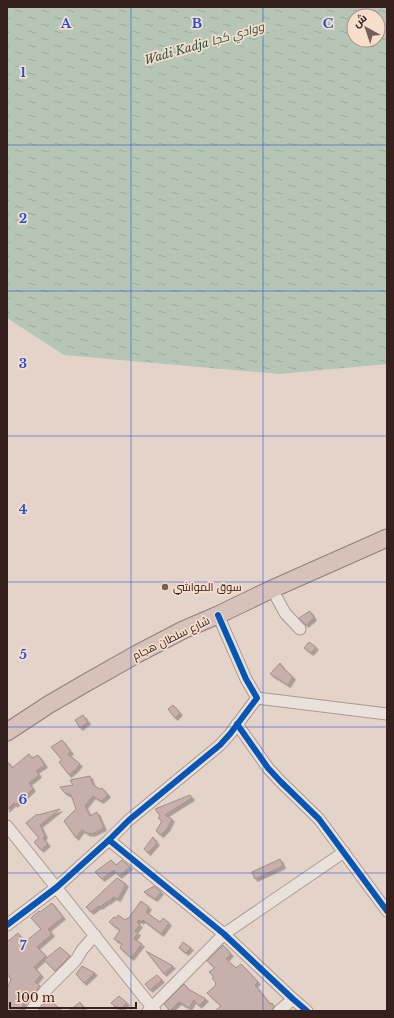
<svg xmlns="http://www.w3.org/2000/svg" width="394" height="1018" font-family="'Libre Baskerville',Cairo,serif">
	<defs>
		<pattern id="water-ripples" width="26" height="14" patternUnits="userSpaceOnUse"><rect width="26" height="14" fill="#b5c6b5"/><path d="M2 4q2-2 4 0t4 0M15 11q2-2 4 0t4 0" fill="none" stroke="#9caa9b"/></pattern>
		<filter id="shadow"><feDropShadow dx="2.5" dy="2.5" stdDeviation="0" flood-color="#0004"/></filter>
	</defs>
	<rect width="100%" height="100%" fill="#e4d3c8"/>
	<path fill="url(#water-ripples)" fill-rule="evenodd" d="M7,7H387V364L280,374L64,355L7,318ZM354,16H378V40H354Z"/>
	<path fill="#c7b0a9" stroke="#a38e88" filter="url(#shadow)" d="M310,611L314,618L306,625L299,618Z
		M309,642L316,647L311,653L304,648Z
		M280,663L283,668L293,677L288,685L270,674Z
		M173,705L180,713L175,718L168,709Z
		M83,715L88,722L80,728L75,720Z
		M62,740L71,752L68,754L80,764L75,770L69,775L59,762L62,760L51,747Z
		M29,754L32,758L38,755L45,765L36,771L39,775L29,783L33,789L15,805L14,803L7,810V761L12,768Z
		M90,776L93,785L100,789L102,788L108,795L101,801L93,796L85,806L90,816L97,812L104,828L92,834L90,833L89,834L82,830L76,838L64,821L76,809L71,795L65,793L60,787L73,785L70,780Z
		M190,795L192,798L165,815L172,819L167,829L161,835L156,831L162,821L158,818L160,816L155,809Z
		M60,809L40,825L45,836L43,838L48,844L41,850L34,842L39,838L26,823L37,814L38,815Z
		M153,837L157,843L148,853L144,849Z
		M280,859L283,866L255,879L252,872Z
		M111,860L116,865L122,860L130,867L119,876L114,870L102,879L95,872Z
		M117,878L126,884L118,899L114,897L108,902V901L100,907L99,906L91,912L86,907Z
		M154,886L161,892L155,899L144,892Z
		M141,901L149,907L146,912L160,922L163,918L169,923L161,934L143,920L141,922L139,920L137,922L140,925L135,931L138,933L134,939L142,944L131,958L120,948L122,944L114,939L120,930L109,922L114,917L116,918L118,915L125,920L127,918L128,919Z
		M52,903L63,917L48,929L52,934L37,947L46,956L34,967L41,975L35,982L40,986L34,994L32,992L25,998L21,1011H7V989L11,979L7,974V942L18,933L25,942L41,929L31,918L39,911L40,912Z
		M183,942L191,948L186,953L179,948Z
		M223,945L231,954L226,959L236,968L241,964L258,982L255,985L270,1004L272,1003L274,1006L272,1011H215L221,1006L207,993L216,985L215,984L216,983L212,978L214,977L209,972L215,968L207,961Z
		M60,947L70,956L55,971L44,960Z
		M146,951L173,966L164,974Z
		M82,966L95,973L84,983L76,974Z
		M157,975L162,980L150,990L145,984Z
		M184,984L188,989L206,999L199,1006L194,1000L189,1008L179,1002L170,1011L164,1004Z
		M50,996V997L49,999L62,1011H39Z
		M119,996L127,1003L120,1010L111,1003Z
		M80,1002L85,1011H69Z"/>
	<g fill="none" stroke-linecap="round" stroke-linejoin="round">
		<defs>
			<path id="minor" d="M272,589L285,613L300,629
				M257,698L387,714
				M237,724L268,768L280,781L319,819L387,911
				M7,826L155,1011
				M109,840L224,934L293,999L307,1011
				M7,925L57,887L109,840L129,820L220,745L230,734L257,698L246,679L218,615
				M31,1011L37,1001L45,991L76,960L82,950L95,935
				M148,1011L224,934L344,852
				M279,1011L293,999"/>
			<path id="highway" d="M7,732L48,705L84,684L137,654L183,630L218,615L272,589L387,538"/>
		</defs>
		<use href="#minor" stroke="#a89992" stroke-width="13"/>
		<use href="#highway" stroke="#8d7f79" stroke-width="19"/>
		<use href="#minor" stroke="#ebe1db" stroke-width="11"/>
		<use href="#highway" stroke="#d6c2b9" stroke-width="17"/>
		<defs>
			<path id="cycleway" d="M237,724L268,768L280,781L319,819L387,911
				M109,840L224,934L293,999L307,1011
				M7,925L57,887L109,840L129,820L220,745L230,734L257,698L246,679L218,615"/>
		</defs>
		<use href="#cycleway" stroke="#f6ddcc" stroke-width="8"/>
		<use href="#cycleway" stroke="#0057b8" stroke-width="6"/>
	</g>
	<path fill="none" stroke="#1d4ed8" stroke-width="1" stroke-opacity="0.55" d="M131,7V1011M263,7V1011M7,145H387M7,291H387M7,436H387M7,582H387M7,727H387M7,873H387"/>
	<circle fill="#725f58" stroke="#f6ddcc" stroke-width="1.5" cx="165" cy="587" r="4"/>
	<g text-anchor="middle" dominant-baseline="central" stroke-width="3.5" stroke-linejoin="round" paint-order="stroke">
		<g font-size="11" fill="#35201b" stroke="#f6ddcc" text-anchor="start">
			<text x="173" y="587">سوق المواشي</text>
		</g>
		<g font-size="11" fill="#35201b" stroke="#f6ddcc">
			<text transform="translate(171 638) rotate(-26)">شارع سلطان هجام</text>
		</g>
		<g font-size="12" font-style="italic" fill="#295645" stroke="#f6ddcc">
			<text transform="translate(204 43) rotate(-16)">Wadi Kadja ووادي كجا</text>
		</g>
	</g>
	<g font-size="13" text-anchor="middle" font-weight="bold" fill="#1d4ed8" stroke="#f6ddcc" stroke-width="3.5" stroke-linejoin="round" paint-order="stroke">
		<text x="66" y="28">A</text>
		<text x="197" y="28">B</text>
		<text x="328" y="28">C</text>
		<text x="23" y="77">1</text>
		<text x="23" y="223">2</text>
		<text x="23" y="368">3</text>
		<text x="23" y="514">4</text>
		<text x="23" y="659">5</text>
		<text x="23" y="804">6</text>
		<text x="23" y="950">7</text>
	</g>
	<rect width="394" height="1018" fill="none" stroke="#35201b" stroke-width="16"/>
	<g transform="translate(366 28) rotate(320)"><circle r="19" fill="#f6ddcc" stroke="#a99185"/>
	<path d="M0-3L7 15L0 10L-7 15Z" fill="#725f58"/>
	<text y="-6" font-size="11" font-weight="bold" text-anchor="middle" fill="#35201b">ش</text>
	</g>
	<path d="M10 1002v6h126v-6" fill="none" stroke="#35201b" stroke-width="2"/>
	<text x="16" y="1002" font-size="12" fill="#35201b" stroke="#f6ddcc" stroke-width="3" paint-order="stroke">100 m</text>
</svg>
